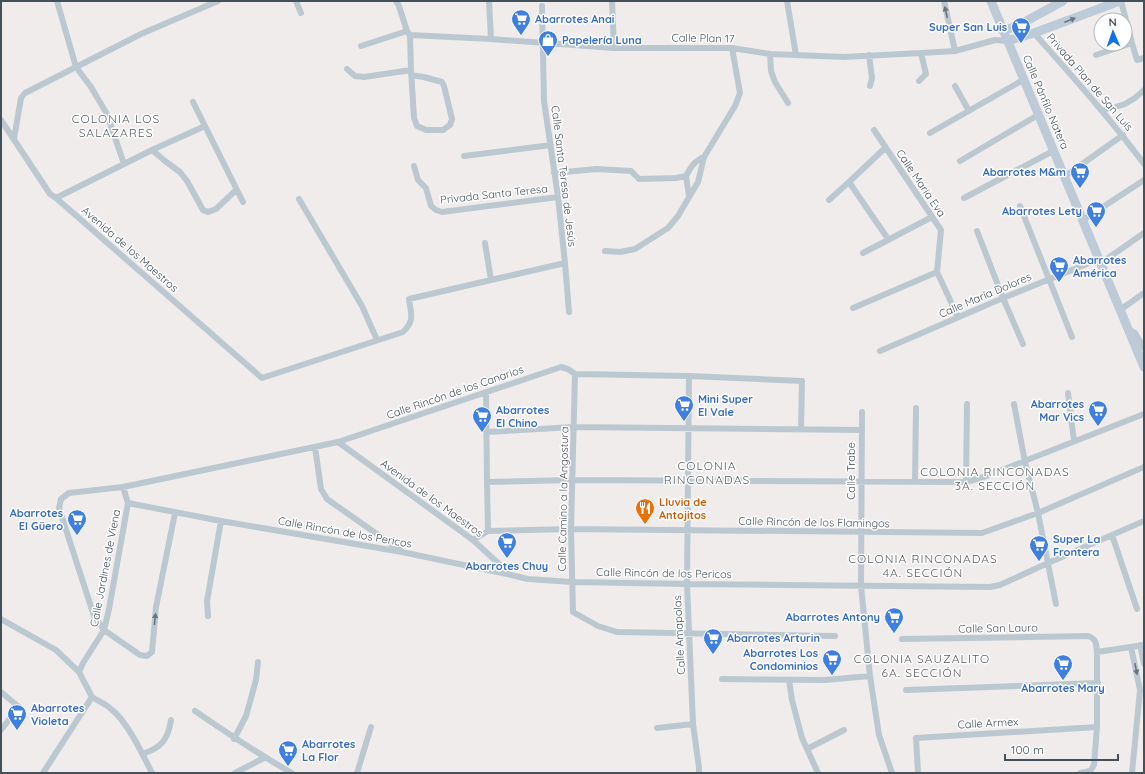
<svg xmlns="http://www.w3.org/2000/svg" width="1145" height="774" font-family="Quicksand,sans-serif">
	<rect width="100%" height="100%" fill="#f0ecec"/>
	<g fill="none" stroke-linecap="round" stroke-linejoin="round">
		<path stroke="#bcc8d0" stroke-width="6" d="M57,1L76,67L91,87L107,114L124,164
			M296,1L301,13
			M396,1L399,6L407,31L409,34
			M489,1L491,39
			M612,1L614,48
			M787,1L796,55
			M944,1L955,51
			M1121,1L1132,43
			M542,6L544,101L558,197L565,263L569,312
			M1034,33C1072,76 1110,118 1144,164
			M410,35L491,39L614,48H732L770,54L844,57L921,53L955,51L995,40L1007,41
			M410,35L411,70L414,118L417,126L426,130H443L450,125L452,119L444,86L442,82L424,77L411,75
			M361,46L407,31
			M770,54L771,71L775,82L788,103
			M869,55L872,78L870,86
			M1096,55L1132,43L1137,60L1144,58
			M347,69L355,76L364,77L411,70
			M919,81L926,74L921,53
			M955,86L969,111
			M193,102L243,202
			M1102,111L1125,104L1135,98L1144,90
			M1,120L50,194L56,198L262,378L403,332C415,320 411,315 409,299L565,263
			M874,130L941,230L937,272L958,317
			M930,133L1023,80
			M14,139L21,98L25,93L141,34L218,1
			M152,150L165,161L180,172L187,181L203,210L208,212L216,209L236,190
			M464,156L551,145
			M960,161L1038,115
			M414,166L418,180L426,188L431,206L436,210L442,212L558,197
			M554,173L597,169L631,171L639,179L676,178L686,176C691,167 694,161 704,157
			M686,176L689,196
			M1064,177L1123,135
			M849,182L888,239
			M56,198L152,150L205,126
			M964,198L1053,151
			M299,199L362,306L377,340
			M829,200L849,182L885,148
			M1020,206L1072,337
			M1083,220L1144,180
			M977,231L1003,298L1023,344
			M485,243L491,280
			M605,251L620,252L635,249L668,228L678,216L698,182L704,157L735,106L740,93L732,48
			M863,253L932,217
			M1101,263L1144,233
			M853,308L937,272
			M1120,310L1144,293
			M1129,330L1135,333L1144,348
			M880,351L1003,298L1099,259
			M575,374L571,529L573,612L598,626L617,632L835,636
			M689,376L687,584L693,724L699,768V773
			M486,392L487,482L488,531
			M1068,393L1074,441
			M1014,404L1025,462L1038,513L1056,604
			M862,412L861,586L870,676L879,735L892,773
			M487,432L574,427L862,430
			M338,442L473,540L511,575
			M315,447L321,489L327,499L401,551
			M915,481L916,408
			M487,482L573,480L966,482L984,477L1144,414
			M966,482L967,404
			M128,503L221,521L402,552L511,575L528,579L572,582L687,584L990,587L1000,585L1048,563L1144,521
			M175,513L156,607L152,652L147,656L140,655L104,630L94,616L59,508L61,499L69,493L123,487L338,442L561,367L568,369L575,374L689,376L802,381L801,429
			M1112,535L1137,609
			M473,540L488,531L571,529L982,533L1038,513L1144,467
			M208,616L207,601L221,521
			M1,619L56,650L79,672L92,697
			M902,639L1088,636C1097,639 1096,644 1097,652V727L1094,765L1091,770L1086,772L1080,773
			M1140,645L1144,664
			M1131,647L1140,690L1132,773
			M1097,652L1144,645
			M79,672L83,663L104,630L109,609L128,503L123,487
			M722,679L825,680L870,676
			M789,680L792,700L802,738L818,773
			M906,690L1098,683
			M1,692L19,707L1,730
			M92,697C98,701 106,704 111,709C127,721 143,755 152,773
			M195,711C227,733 258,754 292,773
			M657,728L693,724
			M234,739L246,716L256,680L258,662
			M807,749L844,730
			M142,754C162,748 168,739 171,720
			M43,773L92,697
			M235,773L264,758
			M357,773L371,727
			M918,773L916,738L1097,727"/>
		<path stroke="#bdcbd8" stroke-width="9" d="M991,1L1144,367
			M1003,31L1019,25L1063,1
			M1007,41L1034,33L1120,1"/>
	</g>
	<defs><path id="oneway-solid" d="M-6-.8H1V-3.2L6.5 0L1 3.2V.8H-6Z"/></defs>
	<g fill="#68757e">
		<use href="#oneway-solid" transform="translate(946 12) rotate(-103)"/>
		<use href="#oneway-solid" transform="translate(155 619) rotate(-84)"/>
		<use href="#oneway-solid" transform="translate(1136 669) rotate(79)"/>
	</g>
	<use fill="#687680" href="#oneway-solid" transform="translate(1070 20) rotate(-21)"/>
	<defs>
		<symbol id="supermarket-pin" viewBox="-11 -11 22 30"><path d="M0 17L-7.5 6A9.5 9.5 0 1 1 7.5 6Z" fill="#3f7fe0" stroke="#fff"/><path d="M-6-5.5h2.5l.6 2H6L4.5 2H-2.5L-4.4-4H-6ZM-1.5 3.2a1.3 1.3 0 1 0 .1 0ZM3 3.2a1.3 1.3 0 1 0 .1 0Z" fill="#fff"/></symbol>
		<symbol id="shop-pin" viewBox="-11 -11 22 30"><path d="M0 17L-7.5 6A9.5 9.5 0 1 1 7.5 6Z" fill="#3f7fe0" stroke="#fff"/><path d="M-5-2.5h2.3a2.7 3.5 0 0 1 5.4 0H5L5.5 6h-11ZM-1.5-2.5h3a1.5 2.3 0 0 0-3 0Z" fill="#fff"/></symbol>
		<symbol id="restaurant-pin" viewBox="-11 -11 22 30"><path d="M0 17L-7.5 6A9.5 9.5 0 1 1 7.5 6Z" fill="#e8710a" stroke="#fff"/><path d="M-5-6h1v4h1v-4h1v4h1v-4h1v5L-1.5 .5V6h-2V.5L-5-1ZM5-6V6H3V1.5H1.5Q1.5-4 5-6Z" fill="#fff"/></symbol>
	</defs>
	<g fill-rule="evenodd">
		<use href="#supermarket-pin" x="510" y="8" width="22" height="30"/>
		<use href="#supermarket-pin" x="1010" y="16" width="22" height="30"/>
		<use href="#shop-pin" x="537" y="29" width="22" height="30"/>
		<use href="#supermarket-pin" x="1069" y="161" width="22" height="30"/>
		<use href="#supermarket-pin" x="1085" y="200" width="22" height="30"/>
		<use href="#supermarket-pin" x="1048" y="255" width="22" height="30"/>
		<use href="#supermarket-pin" x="673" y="394" width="22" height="30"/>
		<use href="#supermarket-pin" x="1087" y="399" width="22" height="30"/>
		<use href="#supermarket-pin" x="471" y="405" width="22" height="30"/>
		<use href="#restaurant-pin" x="634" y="497" width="22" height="30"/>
		<use href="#supermarket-pin" x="66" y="508" width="22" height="30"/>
		<use href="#supermarket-pin" x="496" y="531" width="22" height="30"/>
		<use href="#supermarket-pin" x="1028" y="534" width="22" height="30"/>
		<use href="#supermarket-pin" x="883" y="606" width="22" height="30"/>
		<use href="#supermarket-pin" x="702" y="627" width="22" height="30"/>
		<use href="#supermarket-pin" x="821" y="648" width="22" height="30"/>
		<use href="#supermarket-pin" x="1052" y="653" width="22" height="30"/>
		<use href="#supermarket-pin" x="6" y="703" width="22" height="30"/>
		<use href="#supermarket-pin" x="277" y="739" width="22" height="30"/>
	</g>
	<g text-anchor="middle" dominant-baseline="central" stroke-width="3" stroke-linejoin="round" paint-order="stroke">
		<g font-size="11" font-weight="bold" fill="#366cbe" stroke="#fff" text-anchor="start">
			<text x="535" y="19">Abarrotes Anai</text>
			<text x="1007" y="27" text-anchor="end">Super San Luis</text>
			<text x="562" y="40">Papelería Luna</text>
			<text x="1066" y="172" text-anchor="end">Abarrotes M&amp;m</text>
			<text x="1082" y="211" text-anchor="end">Abarrotes Lety</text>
			<text x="1073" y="260">Abarrotes<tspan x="1073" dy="13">América</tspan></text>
			<text x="698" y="399">Mini Super<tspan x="698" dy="13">El Vale</tspan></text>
			<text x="1084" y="404" text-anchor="end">Abarrotes<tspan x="1084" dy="13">Mar Vics</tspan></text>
			<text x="496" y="410">Abarrotes<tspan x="496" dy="13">El Chino</tspan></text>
			<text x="63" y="513" text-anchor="end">Abarrotes<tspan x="63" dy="13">El Güero</tspan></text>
			<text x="1053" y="539">Super La<tspan x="1053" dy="13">Frontera</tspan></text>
			<text x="507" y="566" text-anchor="middle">Abarrotes Chuy</text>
			<text x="880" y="617" text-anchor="end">Abarrotes Antony</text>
			<text x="727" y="638">Abarrotes Arturin</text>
			<text x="818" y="653" text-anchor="end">Abarrotes Los<tspan x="818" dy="13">Condominios</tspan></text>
			<text x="1063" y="688" text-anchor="middle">Abarrotes Mary</text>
			<text x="31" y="708">Abarrotes<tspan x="31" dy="13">Violeta</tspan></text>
			<text x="302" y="744">Abarrotes<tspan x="302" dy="13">La Flor</tspan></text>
		</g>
		<g font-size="11" fill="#44515b" stroke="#fff">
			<text transform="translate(703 38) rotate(1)">Calle Plan 17</text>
			<text transform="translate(1090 82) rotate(49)">Privada Plan de San Luis</text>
			<text transform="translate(1046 102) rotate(67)">Calle Pánfilo Natera</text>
			<text transform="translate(564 176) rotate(83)">Calle Santa Teresa de Jesús</text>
			<text transform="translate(921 183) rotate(56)">Calle María Eva</text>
			<text transform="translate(494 194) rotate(-6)">Privada Santa Teresa</text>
			<text transform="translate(130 249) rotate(41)">Avenida de los Maestros</text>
			<text transform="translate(985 295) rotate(-23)">Calle María Dolores</text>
			<text transform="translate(455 392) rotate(-19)">Calle Rincón de los Canarios</text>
			<text transform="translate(851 471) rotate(-90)">Calle Trabe</text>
			<text transform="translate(432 498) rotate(36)">Avenida de los Maestros</text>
			<text transform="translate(563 499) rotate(-89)">Calle Camino a la Angostura</text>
			<text transform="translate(814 522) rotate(1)">Calle Rincón de los Flamingos</text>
			<text transform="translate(345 532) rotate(10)">Calle Rincón de los Pericos</text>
			<text transform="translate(105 568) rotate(-79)">Calle Jardines de Viena</text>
			<text transform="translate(664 573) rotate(1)">Calle Rincón de los Pericos</text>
			<text transform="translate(998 628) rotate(-1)">Calle San Lauro</text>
			<text transform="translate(679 635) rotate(-93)">Calle Amapolas</text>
			<text transform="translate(988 723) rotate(-3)">Calle Armex</text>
		</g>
		<g font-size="11" font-weight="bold" fill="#c56008" stroke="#fff" text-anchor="start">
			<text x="659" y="502">Lluvia de<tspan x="659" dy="13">Antojitos</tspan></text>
		</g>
		<g font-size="12" letter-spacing="1" fill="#595d62" stroke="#fff">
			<text x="116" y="118">COLONIA LOS<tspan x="116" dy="14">SALAZARES</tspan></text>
			<text x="707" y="465">COLONIA<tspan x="707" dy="14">RINCONADAS</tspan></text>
			<text x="995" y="471">COLONIA RINCONADAS<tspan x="995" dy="14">3A. SECCIÓN</tspan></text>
			<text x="923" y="558">COLONIA RINCONADAS<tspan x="923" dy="14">4A. SECCIÓN</tspan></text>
			<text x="922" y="658">COLONIA SAUZALITO<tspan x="922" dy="14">6A. SECCIÓN</tspan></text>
		</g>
	</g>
	<rect width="1145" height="774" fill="none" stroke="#44515b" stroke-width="4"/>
	<g transform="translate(1113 32) rotate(358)"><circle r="19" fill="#ffffff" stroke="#b4b9bd"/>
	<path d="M0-3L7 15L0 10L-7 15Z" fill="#0c72ea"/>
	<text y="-6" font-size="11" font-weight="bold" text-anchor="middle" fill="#44515b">N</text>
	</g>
	<path d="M1005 754v6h113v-6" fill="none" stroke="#44515b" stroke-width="2"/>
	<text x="1011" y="754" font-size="12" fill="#44515b" stroke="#ffffff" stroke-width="3" paint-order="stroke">100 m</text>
</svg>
